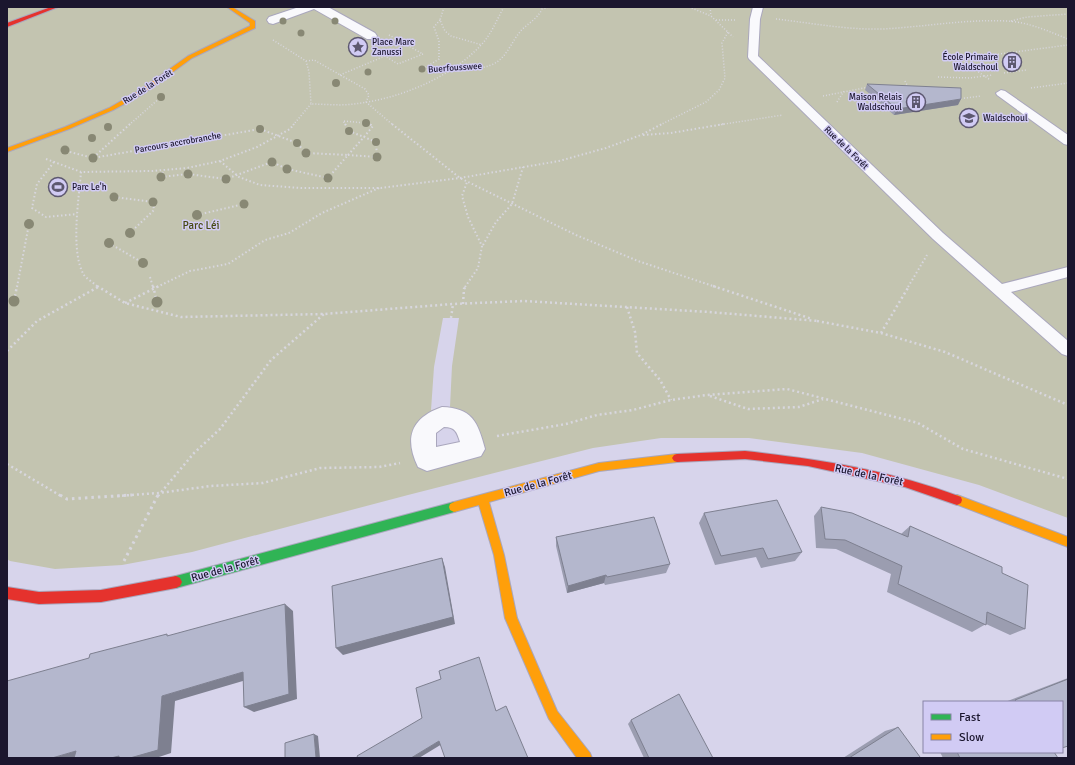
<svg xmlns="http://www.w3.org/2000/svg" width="1075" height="765" font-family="Signika,sans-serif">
	<rect width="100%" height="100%" fill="#d7d4eb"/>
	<path fill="#c3c4b0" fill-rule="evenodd" d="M7,7H1068V518L979,485L862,453L749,438H661L593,448L408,495L192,552L122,565L55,569L10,561L7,559ZM443,318H459L452,366L450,407L431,410L434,367ZM462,420L473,449L427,460L432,421Z"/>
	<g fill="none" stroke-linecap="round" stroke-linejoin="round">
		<defs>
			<path id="lane" d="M753,7H763L760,19L758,56L943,233L1002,284L1068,267V277L1011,292L1068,341V356L1062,354L933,239L749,59L748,57L750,19Z
				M1001,90L1005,91L1068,135V145L1064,144L997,95L996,93Z"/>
			<path id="street" d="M299,7H328L375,33L377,36L375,39H367L314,9L273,24L269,23L267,20L269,17Z
				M442,407C472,408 478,422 485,449L481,456L427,471L418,467C404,438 411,418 442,407ZM444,427C455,427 457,432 460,442L436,447V433Z"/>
			<path id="fast" d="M454,502L458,504L459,507L458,510L454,512L176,588L172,586L170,582L172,578L176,576Z"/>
			<path id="slow" d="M227,7H232L255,21V28L192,58L144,93L113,110L69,129L7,152V148L65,127L109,108L140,90L188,56L250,26V23Z
				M677,454L680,455L682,458L680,461L677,462L599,471L489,502L504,555L517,618L557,711L590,753L592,758H577L549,719L505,618L494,555L479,505L454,512L450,510L449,507L450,504L454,502L599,463Z
				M957,495L1068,537V547L953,503L952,500L953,497Z"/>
			<path id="jam" d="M51,7H58L7,27V23Z
				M745,451C819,459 890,470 961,497L962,500L961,503L957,505L905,487L808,466L745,459L677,462L674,461L672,458L674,455L677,454Z
				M176,576L180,578L182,582L180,586L176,588L101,602L39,604L7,599V587L39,592L101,590Z"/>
		</defs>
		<use href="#lane" stroke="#aaa7bd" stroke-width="2"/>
		<use href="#street" stroke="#aaa7bd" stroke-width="2"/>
		<use href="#fast" stroke="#aaa7bd" stroke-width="2"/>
		<use href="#slow" stroke="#aaa7bd" stroke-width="2"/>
		<use href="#jam" stroke="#aaa7bd" stroke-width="2"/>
		<path stroke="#d8d7de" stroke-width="1.5" stroke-dasharray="1 2" stroke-linecap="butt" d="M444,7L440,20L445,31L451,36L482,45
			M689,7L711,16L733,37
			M710,7L711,16
			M776,19C811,23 847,30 882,29C924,27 965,19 1007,21C1028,22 1048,31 1068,39
			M440,20L434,27L439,41V59L421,70C441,70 480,73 497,62C507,55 512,42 519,33C526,24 537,20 542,9L549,7
			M716,20H735
			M1011,21L1027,17L1068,14
			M273,40L306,61L309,72L311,104C325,104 340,106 354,104C399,99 451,78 482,44C492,33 497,19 504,7
			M306,61L314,60L365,89L369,95L366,102
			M1004,73L1026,70
			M340,75L385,56L398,64L423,54L389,35
			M984,76L961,59L1068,45
			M938,77L970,78L984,76
			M989,79L984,76L993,75
			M905,81L908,87
			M1031,88L1068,83
			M823,96L869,87
			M958,99L981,96
			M366,102L393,125
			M837,102L844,91
			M293,125L311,104
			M660,125L706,102L719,90L725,78L722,43L728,32
			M718,125L783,115"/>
		<path stroke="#d8d7de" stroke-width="2" stroke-dasharray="1.5 2.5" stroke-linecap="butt" d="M392,124L460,178L576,235L638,261L716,287
			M643,135L671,133L724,124
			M66,151L93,158
			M46,159L81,172L152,171L187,168L220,161L257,147L290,129L294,124
			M220,161L239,177L260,185L301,188H381L460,178L559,161L606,148L641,135L662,124
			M54,162L37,184L32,208L46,217L77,214
			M81,172C79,198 70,252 84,275C87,279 94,283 98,287
			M161,177L163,171
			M114,197L153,202L154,210L130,233
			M197,215L244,204
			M109,243L143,263
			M483,245L496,222L512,204L523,167
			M17,287L29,224
			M157,287L190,271L228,264L265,240L289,233L322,213L379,188
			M465,287L478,268L482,246L468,217L462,196L467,182
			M908,287L927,255"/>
		<path stroke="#d8d7de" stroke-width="2.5" stroke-dasharray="2 3" stroke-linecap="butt" d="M97,286L125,303L181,317L324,314L453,304L524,301L709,312L818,321
			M713,286L812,319
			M14,301L17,286
			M125,303L159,286
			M463,304L464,289L466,286
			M627,307L635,332L637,353L660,380L671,400
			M451,318L453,304
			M817,321L881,333L945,352L1068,405
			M881,333L909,286
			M7,351L37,321L98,287
			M710,396L748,409L799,407L823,399
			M497,436L566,424L597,415L633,410L671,400L707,395L787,389L918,423L963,449L1068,479
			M7,464L61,496
			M117,496L159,493L211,486L263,483L320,468L379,467L400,463
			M158,496L194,453L220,429L271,360L324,314"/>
		<path stroke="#d8d7de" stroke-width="3" stroke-dasharray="2.5 4" stroke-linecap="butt" d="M60,495L67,499L132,495
			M124,561L158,495"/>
		<use href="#lane" fill="#f9f9fc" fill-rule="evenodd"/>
		<use href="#street" fill="#f9f9fc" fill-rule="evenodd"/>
		<use href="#fast" fill="#30b455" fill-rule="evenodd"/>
		<use href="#slow" fill="#ff9f0a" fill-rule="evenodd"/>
		<use href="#jam" fill="#e5322d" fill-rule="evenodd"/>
		<path stroke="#d8d7de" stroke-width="1.5" stroke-dasharray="1 2" stroke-linecap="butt" d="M129,125L161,97
			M346,125L343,121L366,123L372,125"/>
		<path stroke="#d8d7de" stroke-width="2" stroke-dasharray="1.5 2.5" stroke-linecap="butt" d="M130,124L93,158L260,129L297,143L306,153L348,155
			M345,124L349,131L364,137
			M364,137L373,126L369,124
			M348,155L377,157L376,142L364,137
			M348,155L364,137
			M161,177L188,174L226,179L272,162L287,169L328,178L348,155
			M150,277L153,287"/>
		<path stroke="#d8d7de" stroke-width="2.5" stroke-dasharray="2 3" stroke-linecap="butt" d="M153,286L157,302"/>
	</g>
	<g fill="#888874">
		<circle cx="283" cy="21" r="3.5"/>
		<circle cx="335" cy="21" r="3.5"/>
		<circle cx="301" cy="33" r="3.5"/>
		<circle cx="422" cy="69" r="3.5"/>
		<circle cx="368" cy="72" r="3.5"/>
		<circle cx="336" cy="83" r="4"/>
		<circle cx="161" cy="97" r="4"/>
		<circle cx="366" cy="123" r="4"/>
		<circle cx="108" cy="127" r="4"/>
		<circle cx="260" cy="129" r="4"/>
		<circle cx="349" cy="131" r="4"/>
		<circle cx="92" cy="138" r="4"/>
		<circle cx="376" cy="142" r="4"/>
		<circle cx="297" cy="143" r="4"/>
		<circle cx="65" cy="150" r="4.5"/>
		<circle cx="306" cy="153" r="4.5"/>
		<circle cx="377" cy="157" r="4.5"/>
		<circle cx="93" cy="158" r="4.5"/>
		<circle cx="272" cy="162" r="4.5"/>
		<circle cx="287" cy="169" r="4.5"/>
		<circle cx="188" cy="174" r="4.5"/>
		<circle cx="161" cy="177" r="4.5"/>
		<circle cx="328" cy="178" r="4.5"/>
		<circle cx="226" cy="179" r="4.5"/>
		<circle cx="114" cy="197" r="4.5"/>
		<circle cx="153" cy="202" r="4.5"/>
		<circle cx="244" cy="204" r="4.5"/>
		<circle cx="197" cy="215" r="5"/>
		<circle cx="29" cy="224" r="5"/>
		<circle cx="130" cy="233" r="5"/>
		<circle cx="109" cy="243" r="5"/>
		<circle cx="143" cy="263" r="5"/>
		<circle cx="14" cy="301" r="5.5"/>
		<circle cx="157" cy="302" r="5.5"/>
	</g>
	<path fill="#9b9db0" d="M867,84L958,105L894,115L865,90Z
		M821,507L901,534L910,526L1002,573L1025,629L1010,635L986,624L972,632L887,592L891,574L836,549L816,548L814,516Z
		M704,513L802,552L795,561L761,568L756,557L715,565L699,523Z
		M556,537L670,564L666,573L605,585L604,583L567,593L556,546Z
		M1068,678V746L1062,702H1005Z
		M631,720L713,758H644L628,724Z
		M898,727L919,758H843L885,731Z
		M940,752H1054L1058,758H943Z"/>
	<path fill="#7e8090" d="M961,99L958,105L894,115L897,109Z
		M442,558L445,567L455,624L343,655L336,648Z
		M606,575L604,583L567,593L568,586Z
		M285,604L293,611L297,699L254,712L244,707Z
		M243,672L253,678L175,701L171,753L156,758H111L162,696Z
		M314,734L318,736L320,758H316Z
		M439,741L442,744L419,758H411Z
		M76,751L79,758H52Z"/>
	<path fill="#b4b7cd" stroke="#7e8090" d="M867,84L961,88V99L897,109Z
		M777,500L802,552L768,559L763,548L721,556L704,513Z
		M821,507L852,513L908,537L910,526L1002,567V573L1028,585L1025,629L987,612L986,625L898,584L902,566L845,540L825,539Z
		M654,517L670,564L607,577L606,575L568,586L556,537Z
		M442,558L453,617L336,648L332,586Z
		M285,604L289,694L244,707L243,672L162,696L158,750L130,758H119V756L111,758H74L76,751L52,758H7V681L89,658L90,654L167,634V636Z
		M479,657L496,711L506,706L528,758H445L439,741L411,758H358L357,756L422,718L416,688L441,679L439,671Z
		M1068,679V746L1062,748V702H1017L1015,700Z
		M679,694L713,758H649L631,720Z
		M898,727L920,757L919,758H849Z
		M314,734L316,758H285V743Z
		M957,752H1054L1058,758H960Z"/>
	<defs>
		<symbol id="sight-ring" viewBox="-11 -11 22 22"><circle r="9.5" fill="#d1cbf4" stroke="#5d5870" stroke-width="1.5"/><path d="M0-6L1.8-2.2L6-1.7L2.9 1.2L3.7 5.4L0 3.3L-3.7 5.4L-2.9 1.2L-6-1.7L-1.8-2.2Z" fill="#5d5870"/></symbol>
		<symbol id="building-ring" viewBox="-11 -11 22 22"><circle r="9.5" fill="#d1cbf4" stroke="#5d5870" stroke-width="1.5"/><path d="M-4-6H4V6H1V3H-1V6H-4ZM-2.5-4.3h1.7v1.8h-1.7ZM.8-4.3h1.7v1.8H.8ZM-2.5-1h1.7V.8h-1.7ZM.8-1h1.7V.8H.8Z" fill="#5d5870"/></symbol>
		<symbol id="school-ring" viewBox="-11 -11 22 22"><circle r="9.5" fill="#d1cbf4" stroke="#5d5870" stroke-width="1.5"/><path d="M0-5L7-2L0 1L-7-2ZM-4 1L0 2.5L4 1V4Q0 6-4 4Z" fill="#5d5870"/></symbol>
		<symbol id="stadium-ring" viewBox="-11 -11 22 22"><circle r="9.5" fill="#d1cbf4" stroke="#5d5870" stroke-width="1.5"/><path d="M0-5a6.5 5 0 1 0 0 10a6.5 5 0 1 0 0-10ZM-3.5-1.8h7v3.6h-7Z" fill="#5d5870"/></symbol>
	</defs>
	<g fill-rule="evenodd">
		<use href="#sight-ring" x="347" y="36" width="22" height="22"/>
		<use href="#building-ring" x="1001" y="51" width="22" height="22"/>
		<use href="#building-ring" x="905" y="91" width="22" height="22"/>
		<use href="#school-ring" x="958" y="107" width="22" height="22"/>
		<use href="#stadium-ring" x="47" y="176" width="22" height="22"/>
	</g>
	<g text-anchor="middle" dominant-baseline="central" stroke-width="3" stroke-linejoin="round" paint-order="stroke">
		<g font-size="9" fill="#1b162e" stroke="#d1cbf4" text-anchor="start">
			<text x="372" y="42">Place Marc<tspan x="372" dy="10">Zanussi</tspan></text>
			<text x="998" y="57" text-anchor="end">École Primaire<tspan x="998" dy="10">Waldschoul</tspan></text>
			<text x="902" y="97" text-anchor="end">Maison Relais<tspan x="902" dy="10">Waldschoul</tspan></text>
			<text x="983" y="118">Waldschoul</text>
			<text x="72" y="187">Parc Le'h</text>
		</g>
		<g font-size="9" fill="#1b162e" stroke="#d1cbf4">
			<text transform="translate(455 68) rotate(-4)">Buerfousswee</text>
			<text transform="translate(148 87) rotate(-32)">Rue de la Forêt</text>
			<text transform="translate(178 143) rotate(-10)">Parcours accrobranche</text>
			<text transform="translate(846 148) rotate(44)">Rue de la Forêt</text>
		</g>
		<g font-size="11" fill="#474912" stroke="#d1cbf4">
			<text x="201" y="225">Parc Léi</text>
		</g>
		<g font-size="11" fill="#1b162e" stroke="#d1cbf4">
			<text transform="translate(869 475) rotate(12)">Rue de la Forêt</text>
			<text transform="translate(538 484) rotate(-15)">Rue de la Forêt</text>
			<text transform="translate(225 569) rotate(-15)">Rue de la Forêt</text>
		</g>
	</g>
	<rect width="1075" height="765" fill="none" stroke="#1b162e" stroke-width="16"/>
	<rect x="923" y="701" width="140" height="52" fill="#d1cbf4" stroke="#8883a5"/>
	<rect x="931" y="714" width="20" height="6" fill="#30b455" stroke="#8883a5"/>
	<text x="959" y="721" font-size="12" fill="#1b162e">Fast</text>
	<rect x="931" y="734" width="20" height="6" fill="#ff9f0a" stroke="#8883a5"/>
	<text x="959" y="741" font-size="12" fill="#1b162e">Slow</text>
</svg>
